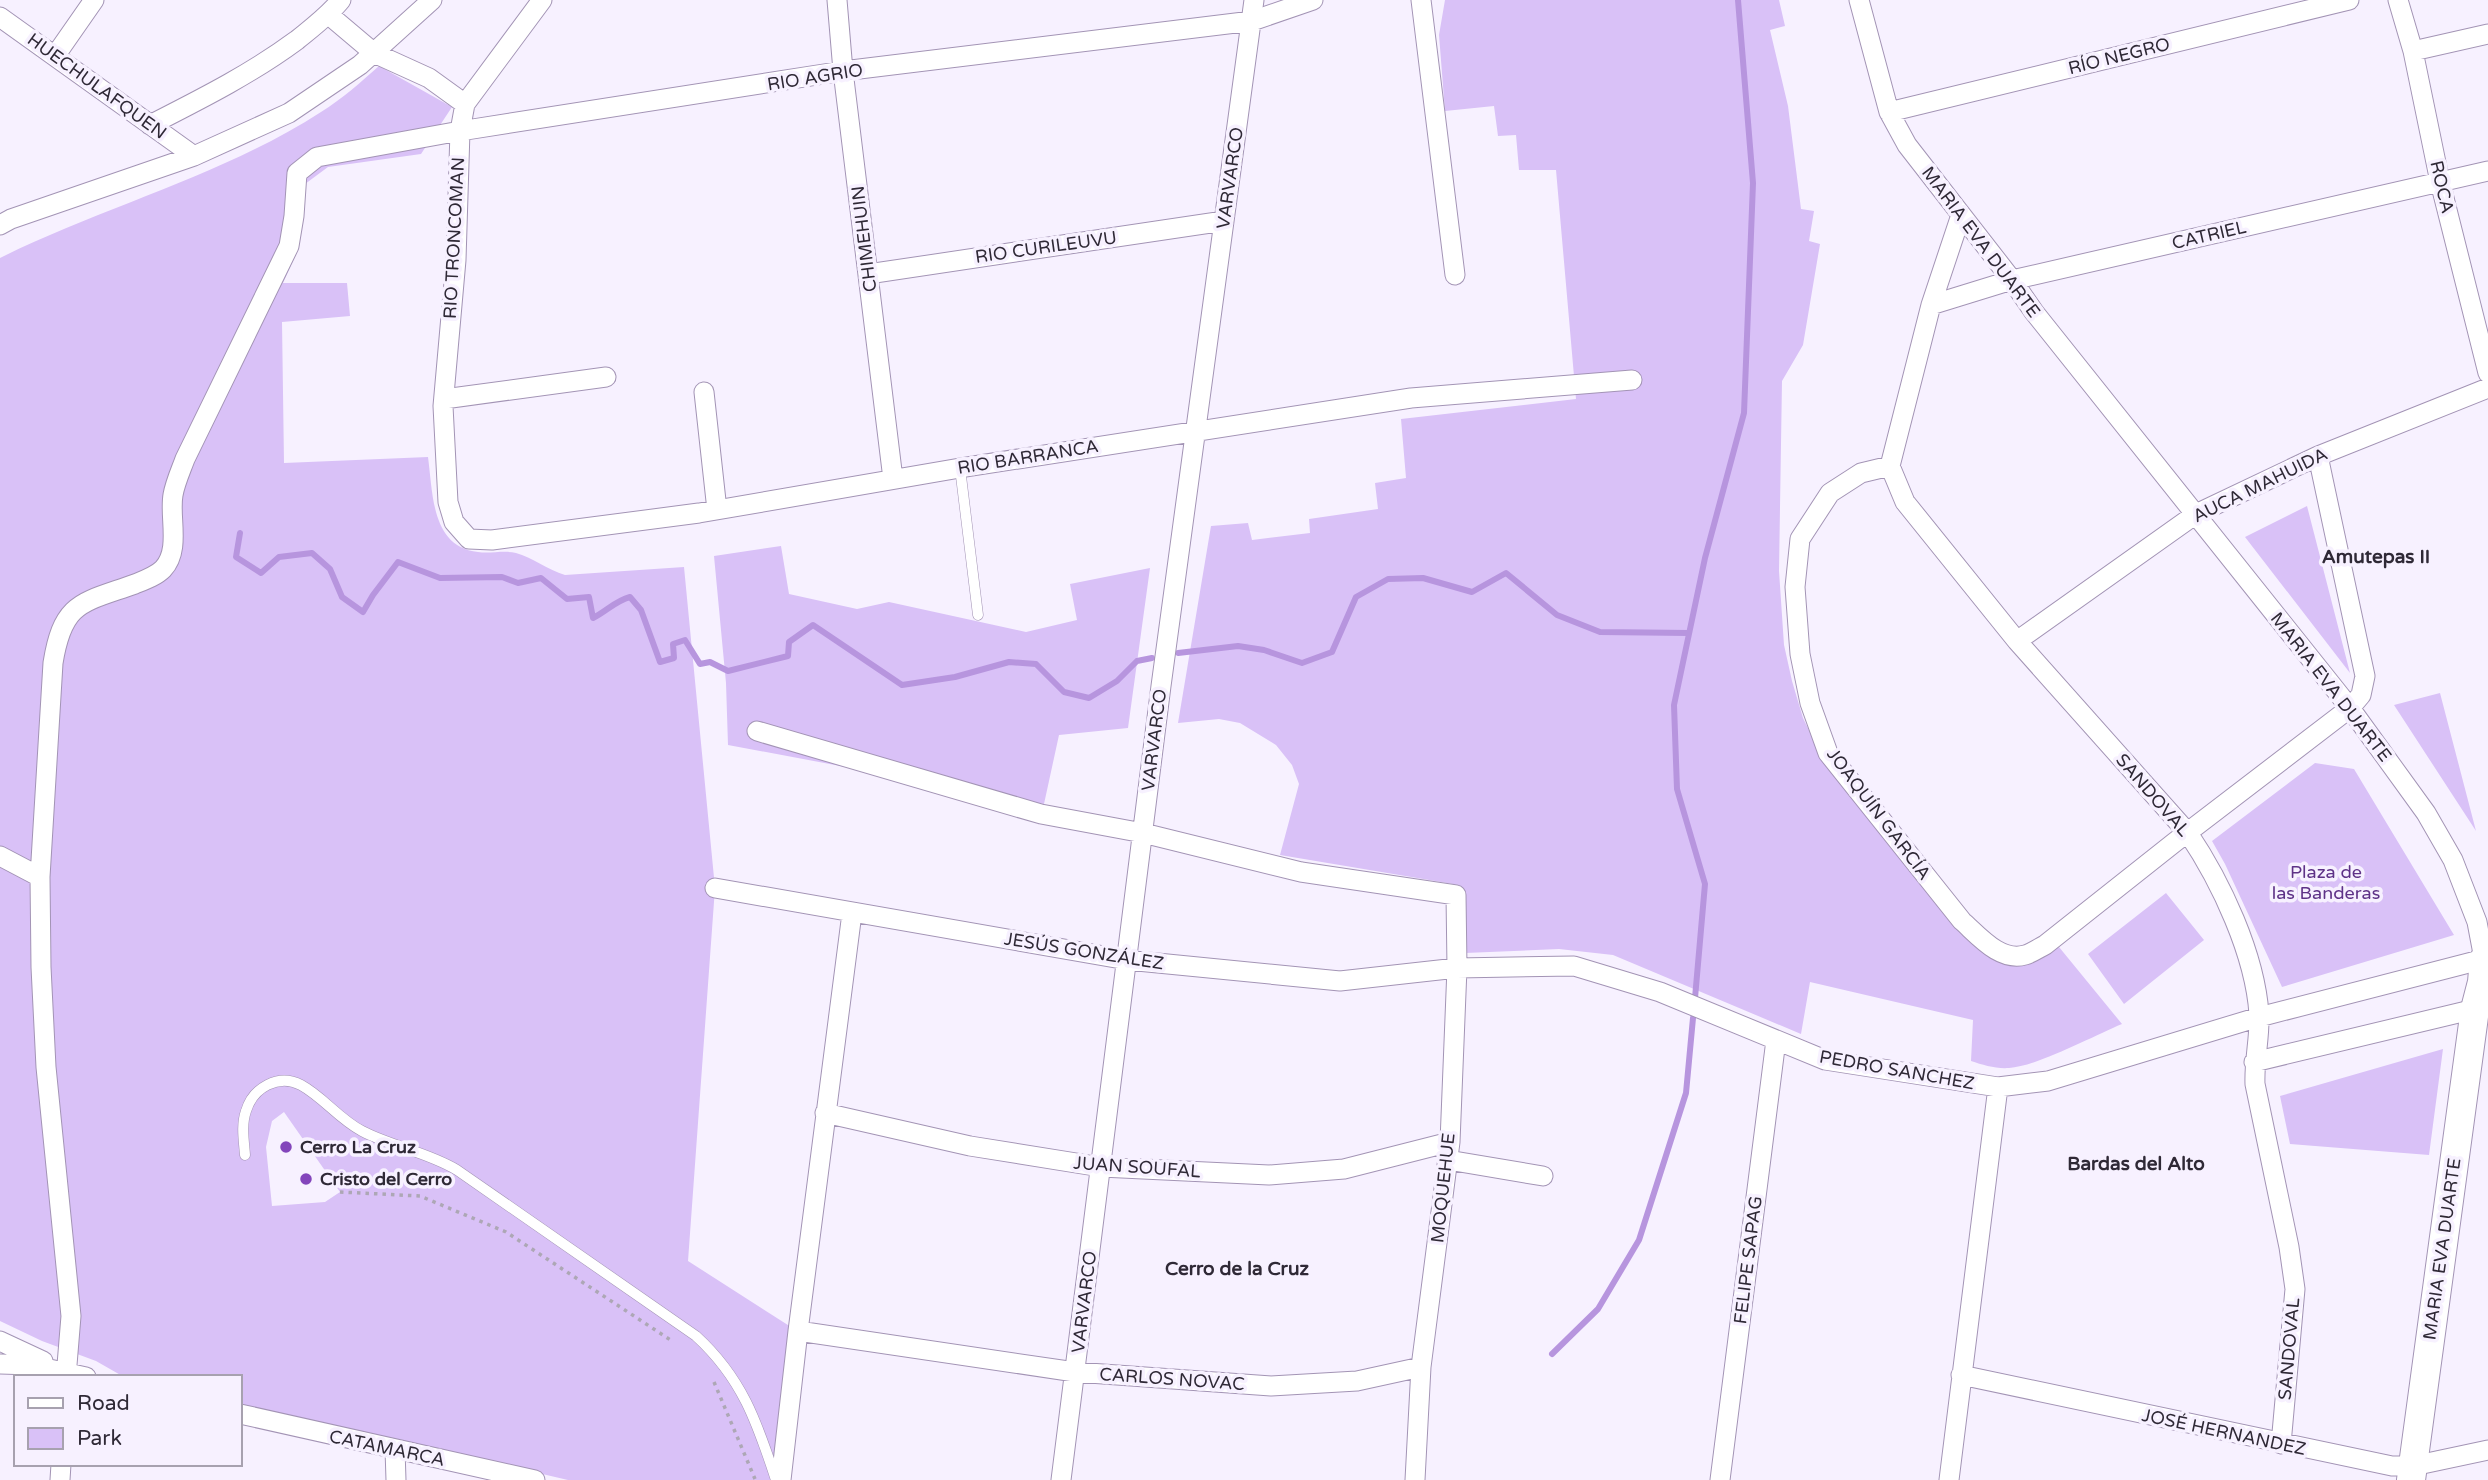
<svg xmlns="http://www.w3.org/2000/svg" width="2488" height="1480" font-family="'Varela Round',sans-serif">
	<rect width="100%" height="100%" fill="#f7f1ff"/>
	<path fill="#d9c1f7" fill-rule="evenodd" d="M1445,0H1779L1785,26L1770,30L1788,106L1801,209L1814,211L1809,241L1820,244L1803,345L1782,381L1779,571L1784,645L1792,681L1803,718L1824,761L1962,933L2031,962L2059,947L2122,1024C2093,1036 2038,1066 2009,1068C1996,1069 1983,1065 1971,1061L1973,1020L1810,982L1801,1034L1613,955L1559,949L1465,953V897L1459,885L1280,855L1299,784L1292,765L1276,745L1240,723L1219,719L1178,723L1211,526L1248,523L1252,540L1310,533L1309,519L1378,509L1375,483L1406,478L1401,419L1576,399L1556,170H1519L1516,135L1498,136L1494,106L1445,111L1439,35Z
		M379,66L452,107L421,154L328,167L305,184L301,232L297,252L283,283H347L350,316L282,322L284,463L428,457C433,493 431,547 478,552C490,554 504,550 516,553C532,557 548,570 565,575L684,567L715,888L688,1261L791,1327L775,1480H568L240,1404V1377H124L96,1361L42,1341L0,1321V258C105,206 222,176 321,112C342,99 361,82 379,66ZM284,1112L340,1192L325,1202L272,1206L266,1147L272,1121Z
		M2307,506L2350,673L2245,537Z
		M781,546L789,594L857,609L889,602L1026,632L1077,620L1070,584L1150,568L1128,728L1059,735L1044,804L728,745L726,683L714,556Z
		M2440,693L2476,831L2394,705Z
		M2315,763L2354,769L2454,935L2282,987L2225,864L2212,841Z
		M2166,893L2204,940L2124,1004L2088,954Z
		M2443,1049L2429,1155L2290,1144L2280,1096Z"/>
	<g fill="none" stroke-linecap="round" stroke-linejoin="round">
		<path stroke="#b795de" stroke-width="6" d="M240,533L236,557L261,573L279,557L312,553L330,569L342,597L363,612L373,595L398,562L440,578L502,577L518,583L541,578L567,599L589,597L593,618C607,611 615,601 630,597L641,610L660,662L674,658L673,644L685,640L700,664L710,662L728,671L788,656L789,642L813,625L902,685L955,677L1009,662L1036,664L1064,692L1089,698L1117,681L1137,661L1152,658
			M1178,653L1238,646L1264,650L1302,663L1332,652L1356,597L1388,579L1423,578L1472,592L1506,573L1557,615L1600,632L1689,633
			M1695,998L1705,884L1677,789L1674,705L1705,558L1744,413L1753,183L1738,0
			M1552,1354L1598,1309L1639,1240L1686,1093L1693,1018"/>
		<defs>
			<path id="lane" d="M960,468L978,615
				M245,1155C244,1141 241,1125 246,1111C253,1088 278,1073 301,1085C323,1097 339,1119 362,1131C393,1147 427,1152 457,1170L696,1336C742,1378 757,1422 776,1480"/>
			<path id="street" d="M542,0L465,104L460,131L456,260L443,406L448,502L454,522L469,539L492,540L699,513L960,468L1411,398L1632,380
				M837,0L843,71L893,479
				M1421,0L1455,275
				M2398,0L2413,51L2440,182L2488,373
				M329,15L374,53L429,78L465,104
				M0,17L194,156
				M2413,51L2488,34
				M55,56L94,0
				M1889,112L2349,0
				M150,125C201,99 251,74 297,40C313,27 328,16 341,0
				M1961,215L1931,305L1890,466L1905,502L2017,641L2188,833C2221,882 2255,954 2259,1014C2260,1037 2254,1060 2255,1084L2289,1247L2295,1289L2281,1444
				M0,225L11,219L194,156L289,113L360,65L432,0
				M868,274L1224,221
				M1931,305L2012,280L2488,171
				M704,392L717,510
				M444,399L606,377
				M1890,466L1861,473L1830,493L1800,539L1795,587L1800,654L1810,703L1828,753L1962,921C1979,936 2000,962 2025,955C2032,953 2039,948 2045,945L2175,842L2350,708L2361,695L2365,676L2318,456
				M2017,641L2196,514L2318,456L2488,388
				M757,731L1041,814L1143,833L1301,872L1456,895L1457,968L1450,1142L1421,1367L1415,1480
				M0,856L40,877L41,967L46,1067L71,1316L66,1377
				M40,877L53,663C63,601 82,603 135,584C145,580 156,576 163,569C181,550 169,517 173,495C175,483 181,470 185,459L289,246L294,216L297,173L317,157L460,131L843,71L1252,21L1313,0
				M715,888L1127,960L1340,981L1457,968L1574,966L1660,992L1825,1060L1998,1087L2048,1081L2259,1017L2484,959L2477,922L2453,860L2426,813L2350,708L2034,312L2012,280L1907,145L1889,112L1859,0
				M2254,1062L2475,1009
				M825,1113L970,1146L1101,1167L1269,1175L1344,1169L1450,1142
				M1448,1160L1543,1176
				M798,1331L1075,1372L1271,1386L1357,1381L1421,1367
				M0,1341L43,1361
				M0,1364L31,1365L86,1377
				M1961,1375L2392,1466H2413L2488,1450
				M240,1414L535,1480
				M395,1449L396,1480
				M60,1480L61,1464
				M781,1480L798,1331L852,913
				M1061,1480L1161,686L1254,0
				M1720,1480L1776,1040
				M1949,1480L1998,1087"/>
			<path id="secondary" d="M2411,1480L2475,1009L2482,982L2484,959L2488,958"/>
		</defs>
		<use href="#lane" stroke="#a394b5" stroke-width="11"/>
		<use href="#street" stroke="#a394b5" stroke-width="21"/>
		<use href="#secondary" stroke="#a394b5" stroke-width="30"/>
		<path stroke="#ada7b5" stroke-width="3.5" stroke-dasharray="3.5 5" stroke-linecap="butt" d="M340,1192L420,1196L506,1232L672,1341
			M714,1382L755,1479"/>
		<use href="#lane" stroke="#fff" stroke-width="10"/>
		<use href="#street" stroke="#fff" stroke-width="19"/>
		<use href="#secondary" stroke="#fff" stroke-width="28"/>
	</g>
	<g fill="#8345bb" stroke="#f7f1ff" stroke-width="2.5">
		<circle cx="286" cy="1147" r="7"/>
		<circle cx="306" cy="1179" r="7"/>
	</g>
	<g text-anchor="middle" dominant-baseline="central" stroke-width="7" stroke-linejoin="round" paint-order="stroke">
		<g font-size="18" fill="#2f2936" stroke="#f7f1ff">
			<text transform="translate(2119 56) rotate(-14)">RÍO NEGRO</text>
			<text transform="translate(815 77) rotate(-9)">RIO AGRIO</text>
			<text transform="translate(97 86) rotate(36)">HUECHULAFQUEN</text>
			<text transform="translate(1230 178) rotate(-82)">VARVARCO</text>
			<text transform="translate(2442 187) rotate(77)">ROCA</text>
			<text transform="translate(2209 235) rotate(-13)">CATRIEL</text>
			<text transform="translate(454 238) rotate(-87)">RIO TRONCOMAN</text>
			<text transform="translate(864 239) rotate(-97)">CHIMEHUIN</text>
			<text transform="translate(1981 242) rotate(53)">MARIA EVA DUARTE</text>
			<text transform="translate(1046 247) rotate(-8)">RIO CURILEUVU</text>
			<text transform="translate(1028 457) rotate(-9)">RIO BARRANCA</text>
			<text transform="translate(2260 485) rotate(-26)">AUCA MAHUIDA</text>
			<text transform="translate(2331 687) rotate(52)">MARIA EVA DUARTE</text>
			<text transform="translate(1154 740) rotate(-83)">VARVARCO</text>
			<text transform="translate(2153 795) rotate(49)">SANDOVAL</text>
			<text transform="translate(1879 814) rotate(53)">JOAQUÍN GARCÍA</text>
			<text transform="translate(1084 951) rotate(9)">JESÚS GONZÁLEZ</text>
			<text transform="translate(1897 1070) rotate(10)">PEDRO SANCHEZ</text>
			<text transform="translate(1137 1167) rotate(4)">JUAN SOUFAL</text>
			<text transform="translate(1443 1188) rotate(-84)">MOQUEHUE</text>
			<text transform="translate(2442 1249) rotate(-82)">MARIA EVA DUARTE</text>
			<text transform="translate(1748 1260) rotate(-83)">FELIPE SAPAG</text>
			<text transform="translate(1084 1302) rotate(-83)">VARVARCO</text>
			<text transform="translate(2289 1349) rotate(-85)">SANDOVAL</text>
			<text transform="translate(1172 1379) rotate(4)">CARLOS NOVAC</text>
			<text transform="translate(2224 1432) rotate(12)">JOSÉ HERNANDEZ</text>
			<text transform="translate(387 1448) rotate(12)">CATAMARCA</text>
		</g>
		<g font-size="18" fill="#5e3287" stroke="#f7f1ff">
			<text x="2326" y="872">Plaza de<tspan x="2326" dy="21">las Banderas</tspan></text>
		</g>
		<g font-size="18" font-weight="bold" fill="#2f2936" stroke="#f7f1ff" text-anchor="start">
			<text x="300" y="1147">Cerro La Cruz</text>
			<text x="320" y="1179">Cristo del Cerro</text>
		</g>
		<g font-size="19" font-weight="bold" fill="#2f2936" stroke="#f7f1ff">
			<text x="2376" y="557">Amutepas II</text>
			<text x="2136" y="1164">Bardas del Alto</text>
			<text x="1237" y="1269">Cerro de la Cruz</text>
		</g>
	</g>
	<rect x="14" y="1375" width="228" height="91" fill="#f7f1ff" stroke="#a7a1af" stroke-width="2"/>
	<rect x="28" y="1398" width="35" height="10" fill="#ffffff" stroke="#a7a1af" stroke-width="2"/>
	<text x="77" y="1410" font-size="21" fill="#2f2936">Road</text>
	<rect x="28" y="1428" width="35" height="21" fill="#d9c1f7" stroke="#a7a1af" stroke-width="2"/>
	<text x="77" y="1445" font-size="21" fill="#2f2936">Park</text>
</svg>
